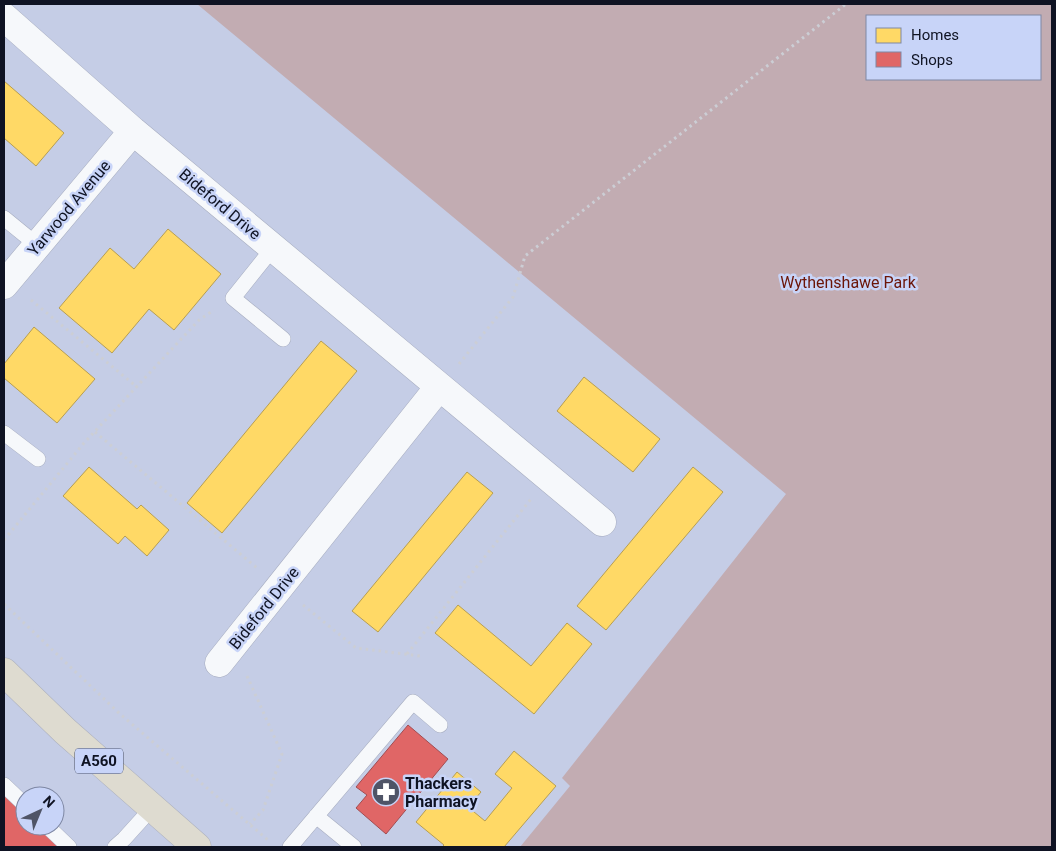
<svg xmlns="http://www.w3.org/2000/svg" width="1056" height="851" font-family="Roboto,sans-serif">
	<rect width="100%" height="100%" fill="#c5cde6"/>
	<path fill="#c2acb2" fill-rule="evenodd" d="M197,4H1052V847H520L570,786L562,778L786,494ZM867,16H1040V79H867Z"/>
	<path fill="#ffd966" stroke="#b79e52" d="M4,81L64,133L36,166L4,138Z
		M168,229L221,274L174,330L149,309L112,353L59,308L110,248L134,269Z
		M34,327L95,379L57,423L4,378V364Z
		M321,341L357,371L222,533L187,503Z
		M584,377L660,439L633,472L557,411Z
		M89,467L137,509L141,505L169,530L147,556L125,536L118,544L63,496Z
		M693,467L723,492L606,630L577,606Z
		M467,472L493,493L378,632L352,611Z
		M458,605L531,666L567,623L592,644L534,714L435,633Z
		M514,751L556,786L504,847H442L444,845L416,822L457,772L481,792L468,807L485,821L512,788L495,774Z"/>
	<path fill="#e06666" stroke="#a14d52" d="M408,725L448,759L386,834L356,808L367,795L356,787Z
		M4,795L25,814V826H38L60,847H4Z"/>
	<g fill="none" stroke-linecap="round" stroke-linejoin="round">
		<defs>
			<path id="lane" d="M4,218L37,245
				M273,248L233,298L283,339
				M4,433L38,459
				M4,785L25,805
				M316,816L354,847
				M47,826L69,847
				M115,847L124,839L152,808
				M290,847L413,702L440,725"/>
			<path id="street" d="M4,17L133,131L602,522
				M4,285L133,131
				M219,663L439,387"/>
			<path id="highway" d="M4,672L65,731L197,847"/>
		</defs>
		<use href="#lane" stroke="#a6acbf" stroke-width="16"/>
		<use href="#street" stroke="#a6acbf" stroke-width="29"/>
		<use href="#highway" stroke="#adb1be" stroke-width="29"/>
		<path stroke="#ccced5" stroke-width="3" stroke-dasharray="2.5 4" stroke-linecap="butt" d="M31,300L137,387
			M459,364L513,297L525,256L846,4
			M95,432L257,568
			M4,540L84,443L199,320L214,310
			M4,604L120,714L268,840
			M303,605L356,648L420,656
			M407,654L531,499
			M247,676L282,754L263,810L250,824"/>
		<use href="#lane" stroke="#f6f8fb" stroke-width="15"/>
		<use href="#street" stroke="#f6f8fb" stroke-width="28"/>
		<use href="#highway" stroke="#dedbd0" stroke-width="28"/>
	</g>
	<defs>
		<symbol id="pharmacy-disc" viewBox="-11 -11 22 22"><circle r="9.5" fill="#4f5467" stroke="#c8d4f8"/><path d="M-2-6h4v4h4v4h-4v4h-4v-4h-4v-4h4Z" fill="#fff"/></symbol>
	</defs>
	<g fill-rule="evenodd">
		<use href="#pharmacy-disc" x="370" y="776" width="32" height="32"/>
	</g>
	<g text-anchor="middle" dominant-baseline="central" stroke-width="5" stroke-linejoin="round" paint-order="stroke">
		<rect fill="#c8d4f8" stroke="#464d63" stroke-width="1" x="75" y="748.5" width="48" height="25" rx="4"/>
		<g font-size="15" font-weight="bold" fill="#0f1323">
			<text x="99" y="761">A560</text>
		</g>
		<g font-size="16" fill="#0f1323" stroke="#c8d4f8">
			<text transform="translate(220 204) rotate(40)">Bideford Drive</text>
			<text transform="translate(69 208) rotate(-50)">Yarwood Avenue</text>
			<text transform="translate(264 608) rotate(-51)">Bideford Drive</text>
		</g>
		<g font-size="16" fill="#6b1508" stroke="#c8d4f8">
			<text x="848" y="282">Wythenshawe Park</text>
		</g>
		<g font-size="16" font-weight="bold" fill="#0f1323" stroke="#c8d4f8" text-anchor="start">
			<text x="405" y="783">Thackers<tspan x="405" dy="18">Pharmacy</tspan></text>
		</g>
	</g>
	<rect width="1056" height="851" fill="none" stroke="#0f1323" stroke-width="10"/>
	<rect x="866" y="15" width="175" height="65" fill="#c8d4f8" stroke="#7e87a3"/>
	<rect x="876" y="28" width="25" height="15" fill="#ffd966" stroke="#7e87a3"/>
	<text x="911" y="40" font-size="15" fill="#0f1323">Homes</text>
	<rect x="876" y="52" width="25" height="15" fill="#e06666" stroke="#7e87a3"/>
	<text x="911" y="65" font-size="15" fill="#0f1323">Shops</text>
	<g transform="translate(40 811) rotate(44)"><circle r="24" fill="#c8d4f8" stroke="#7e87a3"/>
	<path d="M0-4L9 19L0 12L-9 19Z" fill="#4f5467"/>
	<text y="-8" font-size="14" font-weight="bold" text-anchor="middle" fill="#0f1323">N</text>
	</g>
</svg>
